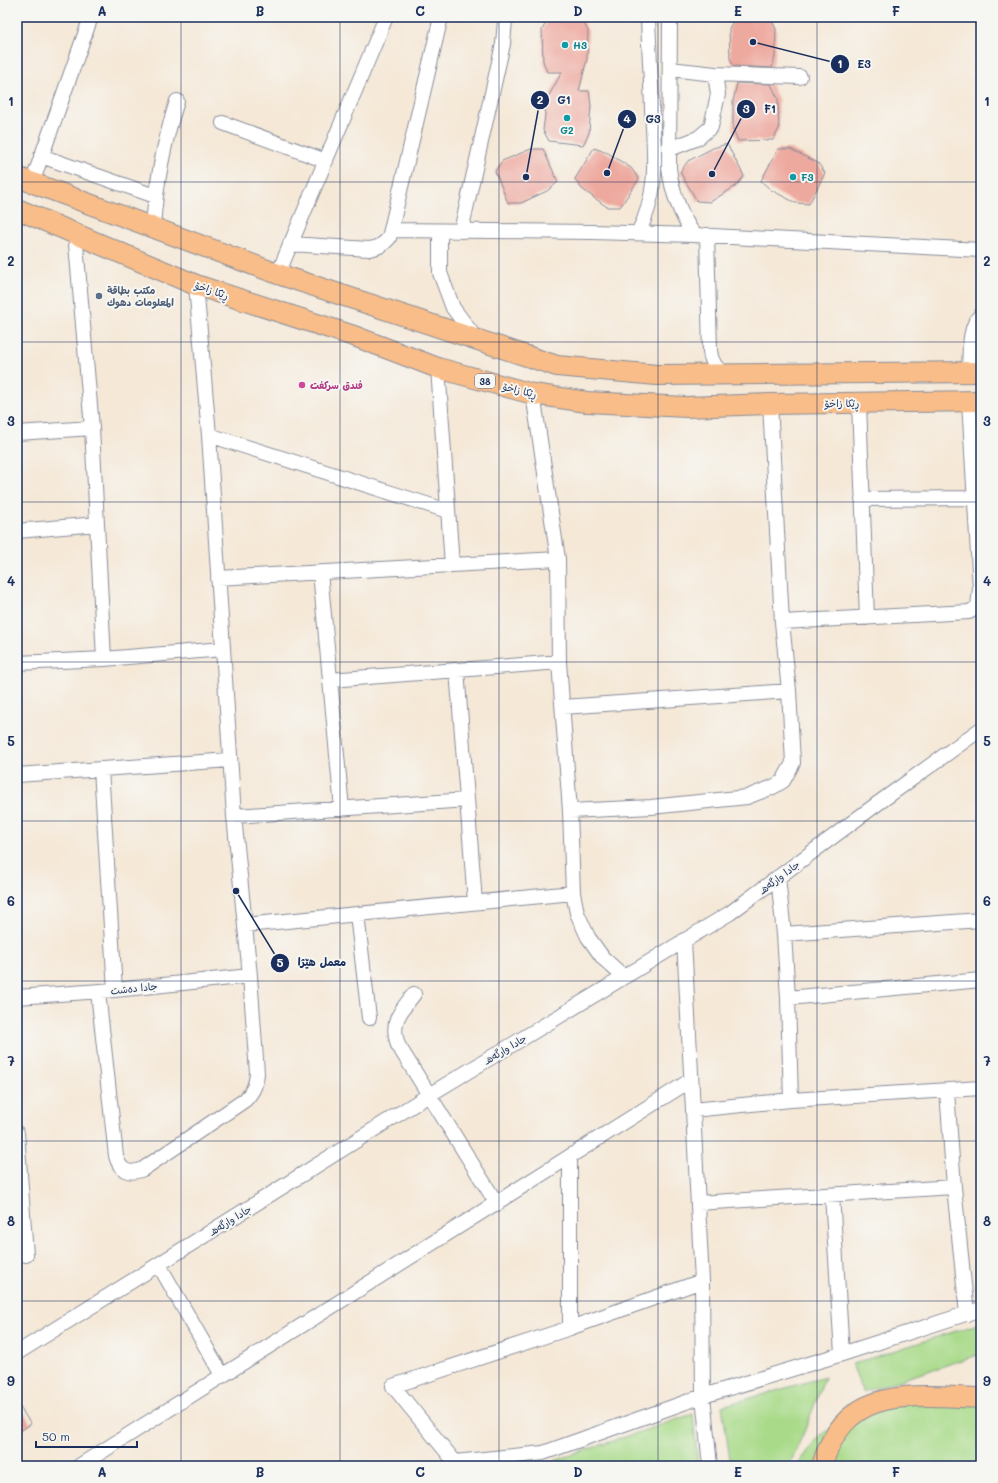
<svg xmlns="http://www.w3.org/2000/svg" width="998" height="1483" font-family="Mali,'Playpen Sans Arabic',sans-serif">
	<rect width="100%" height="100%" fill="#f6f6f2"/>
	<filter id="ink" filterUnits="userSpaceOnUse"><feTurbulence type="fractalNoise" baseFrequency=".025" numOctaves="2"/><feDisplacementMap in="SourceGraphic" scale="8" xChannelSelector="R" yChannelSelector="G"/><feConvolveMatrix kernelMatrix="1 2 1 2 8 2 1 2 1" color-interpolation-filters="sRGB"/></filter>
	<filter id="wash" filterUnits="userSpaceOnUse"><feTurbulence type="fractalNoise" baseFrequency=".012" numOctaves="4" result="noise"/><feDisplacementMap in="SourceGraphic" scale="16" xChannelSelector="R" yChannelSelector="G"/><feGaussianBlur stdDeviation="0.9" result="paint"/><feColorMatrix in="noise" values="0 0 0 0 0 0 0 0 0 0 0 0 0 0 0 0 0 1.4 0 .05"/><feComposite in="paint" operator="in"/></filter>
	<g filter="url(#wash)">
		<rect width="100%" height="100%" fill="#f5e8d7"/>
		<path fill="#a9da89" stroke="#628474" d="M981,1323V1354L863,1392L852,1364Z
			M825,1377L804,1432L789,1466H731L722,1406Z
			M981,1398V1466H799L800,1462L819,1436L849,1417L912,1402Z
			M693,1414L698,1466H539Z"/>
		<g id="blocks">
			<path fill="#eea99f" d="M736,17H770L776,29L775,56L772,68L734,66L730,59L729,28Z
				M548,19H582L588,31L587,59L579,91H589L591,105L589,133L583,145L549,141L543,130L547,99L562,72H547L543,61L542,30Z
				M737,83L771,84L778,99L779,129L773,140L738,141L733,129V101Z
				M727,144L744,176L736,186L710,202L697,201L680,172L688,161L713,148Z
				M594,148L608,153L631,168L639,179L620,207H607L582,189L575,179Z
				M531,149H543L558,182L547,191L521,203H508L495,171L502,161Z
				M778,149H790L818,163L825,173L809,204L796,203L771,190L761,181Z
				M17,1403L31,1424L17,1433Z"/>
		</g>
	</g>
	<g filter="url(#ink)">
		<use href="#blocks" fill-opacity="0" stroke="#888c9a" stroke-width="1"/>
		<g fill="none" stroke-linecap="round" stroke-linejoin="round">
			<defs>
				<path id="minor" d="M670,17L669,168C672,193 680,214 694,235
					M670,69L715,74L800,77
					M223,123L326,161
					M670,149L698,138L711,127L718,94L715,74
					M41,156L155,196
					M32,183L91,17
					M153,227C156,183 164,142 177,101
					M392,230L593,232L694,235L981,250
					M440,231V273L453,308L477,340
					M461,231L503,44L505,20L504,17
					M75,233L92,428L104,659
					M638,233C660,190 654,155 652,108C651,78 649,47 648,17
					M707,235L710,351C711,362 716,369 725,375
					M290,244L369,249C378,248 383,245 389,238L440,21
					M278,274L386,17
					M438,368L452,565
					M969,372C970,356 968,325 981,315
					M533,394L558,559L559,662L570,811L573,893L577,913L588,937L603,958L624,977
					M859,403L867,618
					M17,433L92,428
					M209,435L448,511
					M862,499L975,498
					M17,531L97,524
					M320,572L342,809
					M218,578L558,559
					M782,622L969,612L978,607L980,588L969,401
					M17,663L104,659L223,649
					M457,670L475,902
					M330,680L559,662
					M563,707L789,691
					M101,769L115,990
					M17,775L230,760
					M570,811L651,807L747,797L773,787L783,781L793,763L789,691L782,622L770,404
					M234,816L467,800
					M778,877L784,934L788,998L791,1100
					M357,914L369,1018
					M245,925L573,893
					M784,934L981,920
					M684,940L702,1281L703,1396L710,1466
					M98,992L116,1156C120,1171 129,1175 143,1169L245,1100C253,1092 256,1085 257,1073L250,976L234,816L209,435L196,285
					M414,994C400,1012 390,1022 398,1045L497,1204
					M17,997L115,990L250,976
					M788,998L981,980
					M947,1091L954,1187L967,1314
					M693,1110L791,1100L981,1088
					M17,1133L26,1255
					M570,1156V1328
					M832,1195L842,1354
					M698,1203L954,1187
					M159,1265L222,1375
					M702,1281L570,1328L393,1386L455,1462L543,1453L703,1396L842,1354L981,1309
					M17,1353L429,1095L730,913L877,804L981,729
					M79,1466L691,1080"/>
				<path id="highway" d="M17,177L278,274L557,366L657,375L981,372
					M17,209L196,285L354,336L438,368L533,394L587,402L686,407L770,404L981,401
					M822,1466C845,1383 913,1396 981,1398"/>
			</defs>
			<use href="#minor" stroke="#888c9a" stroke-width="16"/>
			<use href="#highway" stroke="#888c9a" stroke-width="22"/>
			<use href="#minor" stroke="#fff" stroke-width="14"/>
			<use href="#highway" stroke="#f8bd88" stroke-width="20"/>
		</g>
	</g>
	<path fill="none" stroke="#1b2f5e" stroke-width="1" stroke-opacity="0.55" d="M181,17V1466M340,17V1466M499,17V1466M658,17V1466M817,17V1466M17,182H981M17,342H981M17,502H981M17,662H981M17,821H981M17,981H981M17,1141H981M17,1301H981"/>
	<g fill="#0f9aa8" stroke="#f6f6f2" stroke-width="1.5">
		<circle cx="565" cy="45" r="4"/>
		<circle cx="567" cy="118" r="4"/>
		<circle cx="793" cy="177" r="4"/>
	</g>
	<circle fill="#5c6f8a" stroke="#f6f6f2" stroke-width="1.5" cx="99" cy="296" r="4"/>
	<circle fill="#d1479c" stroke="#f6f6f2" stroke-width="1.5" cx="302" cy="385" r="4"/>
	<g text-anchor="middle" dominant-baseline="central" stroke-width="4" stroke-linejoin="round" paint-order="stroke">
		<rect fill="#f6f6f2" stroke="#5d6b8a" stroke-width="1" x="475" y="374" width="20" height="14" rx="3"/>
		<g font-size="9" font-weight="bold" fill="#1b2f5e">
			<text x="485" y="381">38</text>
		</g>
		<g font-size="10" font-weight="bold" fill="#0d838f" stroke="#f6f6f2" text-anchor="start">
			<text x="573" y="45">H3</text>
			<text x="567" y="130" text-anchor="middle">G2</text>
			<text x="801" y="177">F3</text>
		</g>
		<g font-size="10" font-weight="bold" fill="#4e5e75" stroke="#f6f6f2" text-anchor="start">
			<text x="107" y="290">مكتب بطاقة<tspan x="107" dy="12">المعلومات دهوك</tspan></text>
		</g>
		<g font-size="10" fill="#1b2f5e" stroke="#f6f6f2">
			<text transform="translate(212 290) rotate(19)">ڕێکا زاخۆ</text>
			<text transform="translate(520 390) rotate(14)">ڕێکا زاخۆ</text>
			<text transform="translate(842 403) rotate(-1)">ڕێکا زاخۆ</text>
			<text transform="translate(779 877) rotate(-37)">جادا وارگه‌هـ</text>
			<text transform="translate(134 988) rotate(-6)">جادا دەشت</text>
			<text transform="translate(505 1049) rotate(-31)">جادا وارگه‌هـ</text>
			<text transform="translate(230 1220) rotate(-32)">جادا وارگه‌هـ</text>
		</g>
		<g font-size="10" font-weight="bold" fill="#b23c85" stroke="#f6f6f2" text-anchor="start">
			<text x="310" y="385">فندق سركفت</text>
		</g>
	</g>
	<path fill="none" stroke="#1b2f5e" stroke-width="1.5" d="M753 42L840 64M526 177L540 100M712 174L746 109M607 173L627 119M236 891L280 963"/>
	<g fill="#1b2f5e" stroke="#f6f6f2" stroke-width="1.5">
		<circle cx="753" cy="42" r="4"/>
		<circle cx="526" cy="177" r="4"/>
		<circle cx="712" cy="174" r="4"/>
		<circle cx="607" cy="173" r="4"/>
		<circle cx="236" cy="891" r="4"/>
		<circle cx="840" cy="64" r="10"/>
		<circle cx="540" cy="100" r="10"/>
		<circle cx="746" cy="109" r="10"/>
		<circle cx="627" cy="119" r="10"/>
		<circle cx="280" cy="963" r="10"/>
	</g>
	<g font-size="12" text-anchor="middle" font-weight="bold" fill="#fff">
		<text x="840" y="68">1</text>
		<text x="540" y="104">2</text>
		<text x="746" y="113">3</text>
		<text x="627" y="123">4</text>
		<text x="280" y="967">5</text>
	</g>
	<g font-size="11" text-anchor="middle" font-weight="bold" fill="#1b2f5e" stroke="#f6f6f2" stroke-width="4" stroke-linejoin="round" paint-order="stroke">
		<text x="864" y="68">E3</text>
		<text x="564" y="104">G1</text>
		<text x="770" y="113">F1</text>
		<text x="653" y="123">G3</text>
		<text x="322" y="966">معمل ھێژا</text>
	</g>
	<rect width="998" height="1483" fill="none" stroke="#f6f6f2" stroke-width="44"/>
	<path d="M36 1441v6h101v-6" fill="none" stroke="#1b2f5e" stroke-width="2"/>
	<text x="42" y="1441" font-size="12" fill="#1b2f5e" stroke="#f6f6f2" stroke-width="3" paint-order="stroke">50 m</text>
	<rect x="22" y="22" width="954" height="1439" fill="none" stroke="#1b2f5e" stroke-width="1.5"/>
	<g font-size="13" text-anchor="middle" font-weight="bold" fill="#1b2f5e">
		<text x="102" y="16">A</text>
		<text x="260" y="16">B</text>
		<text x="420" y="16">C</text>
		<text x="578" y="16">D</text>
		<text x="738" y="16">E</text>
		<text x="896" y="16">F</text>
		<text x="11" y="106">1</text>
		<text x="987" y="106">1</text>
		<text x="11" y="266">2</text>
		<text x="987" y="266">2</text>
		<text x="11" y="426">3</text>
		<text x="987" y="426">3</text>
		<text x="11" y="586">4</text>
		<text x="987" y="586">4</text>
		<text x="11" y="746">5</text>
		<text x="987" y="746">5</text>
		<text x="11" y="906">6</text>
		<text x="987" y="906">6</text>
		<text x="11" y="1066">7</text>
		<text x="987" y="1066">7</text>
		<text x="11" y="1226">8</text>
		<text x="987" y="1226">8</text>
		<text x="11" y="1386">9</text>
		<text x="987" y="1386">9</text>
		<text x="102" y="1477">A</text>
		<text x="260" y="1477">B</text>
		<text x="420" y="1477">C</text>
		<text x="578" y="1477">D</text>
		<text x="738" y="1477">E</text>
		<text x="896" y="1477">F</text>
	</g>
</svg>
